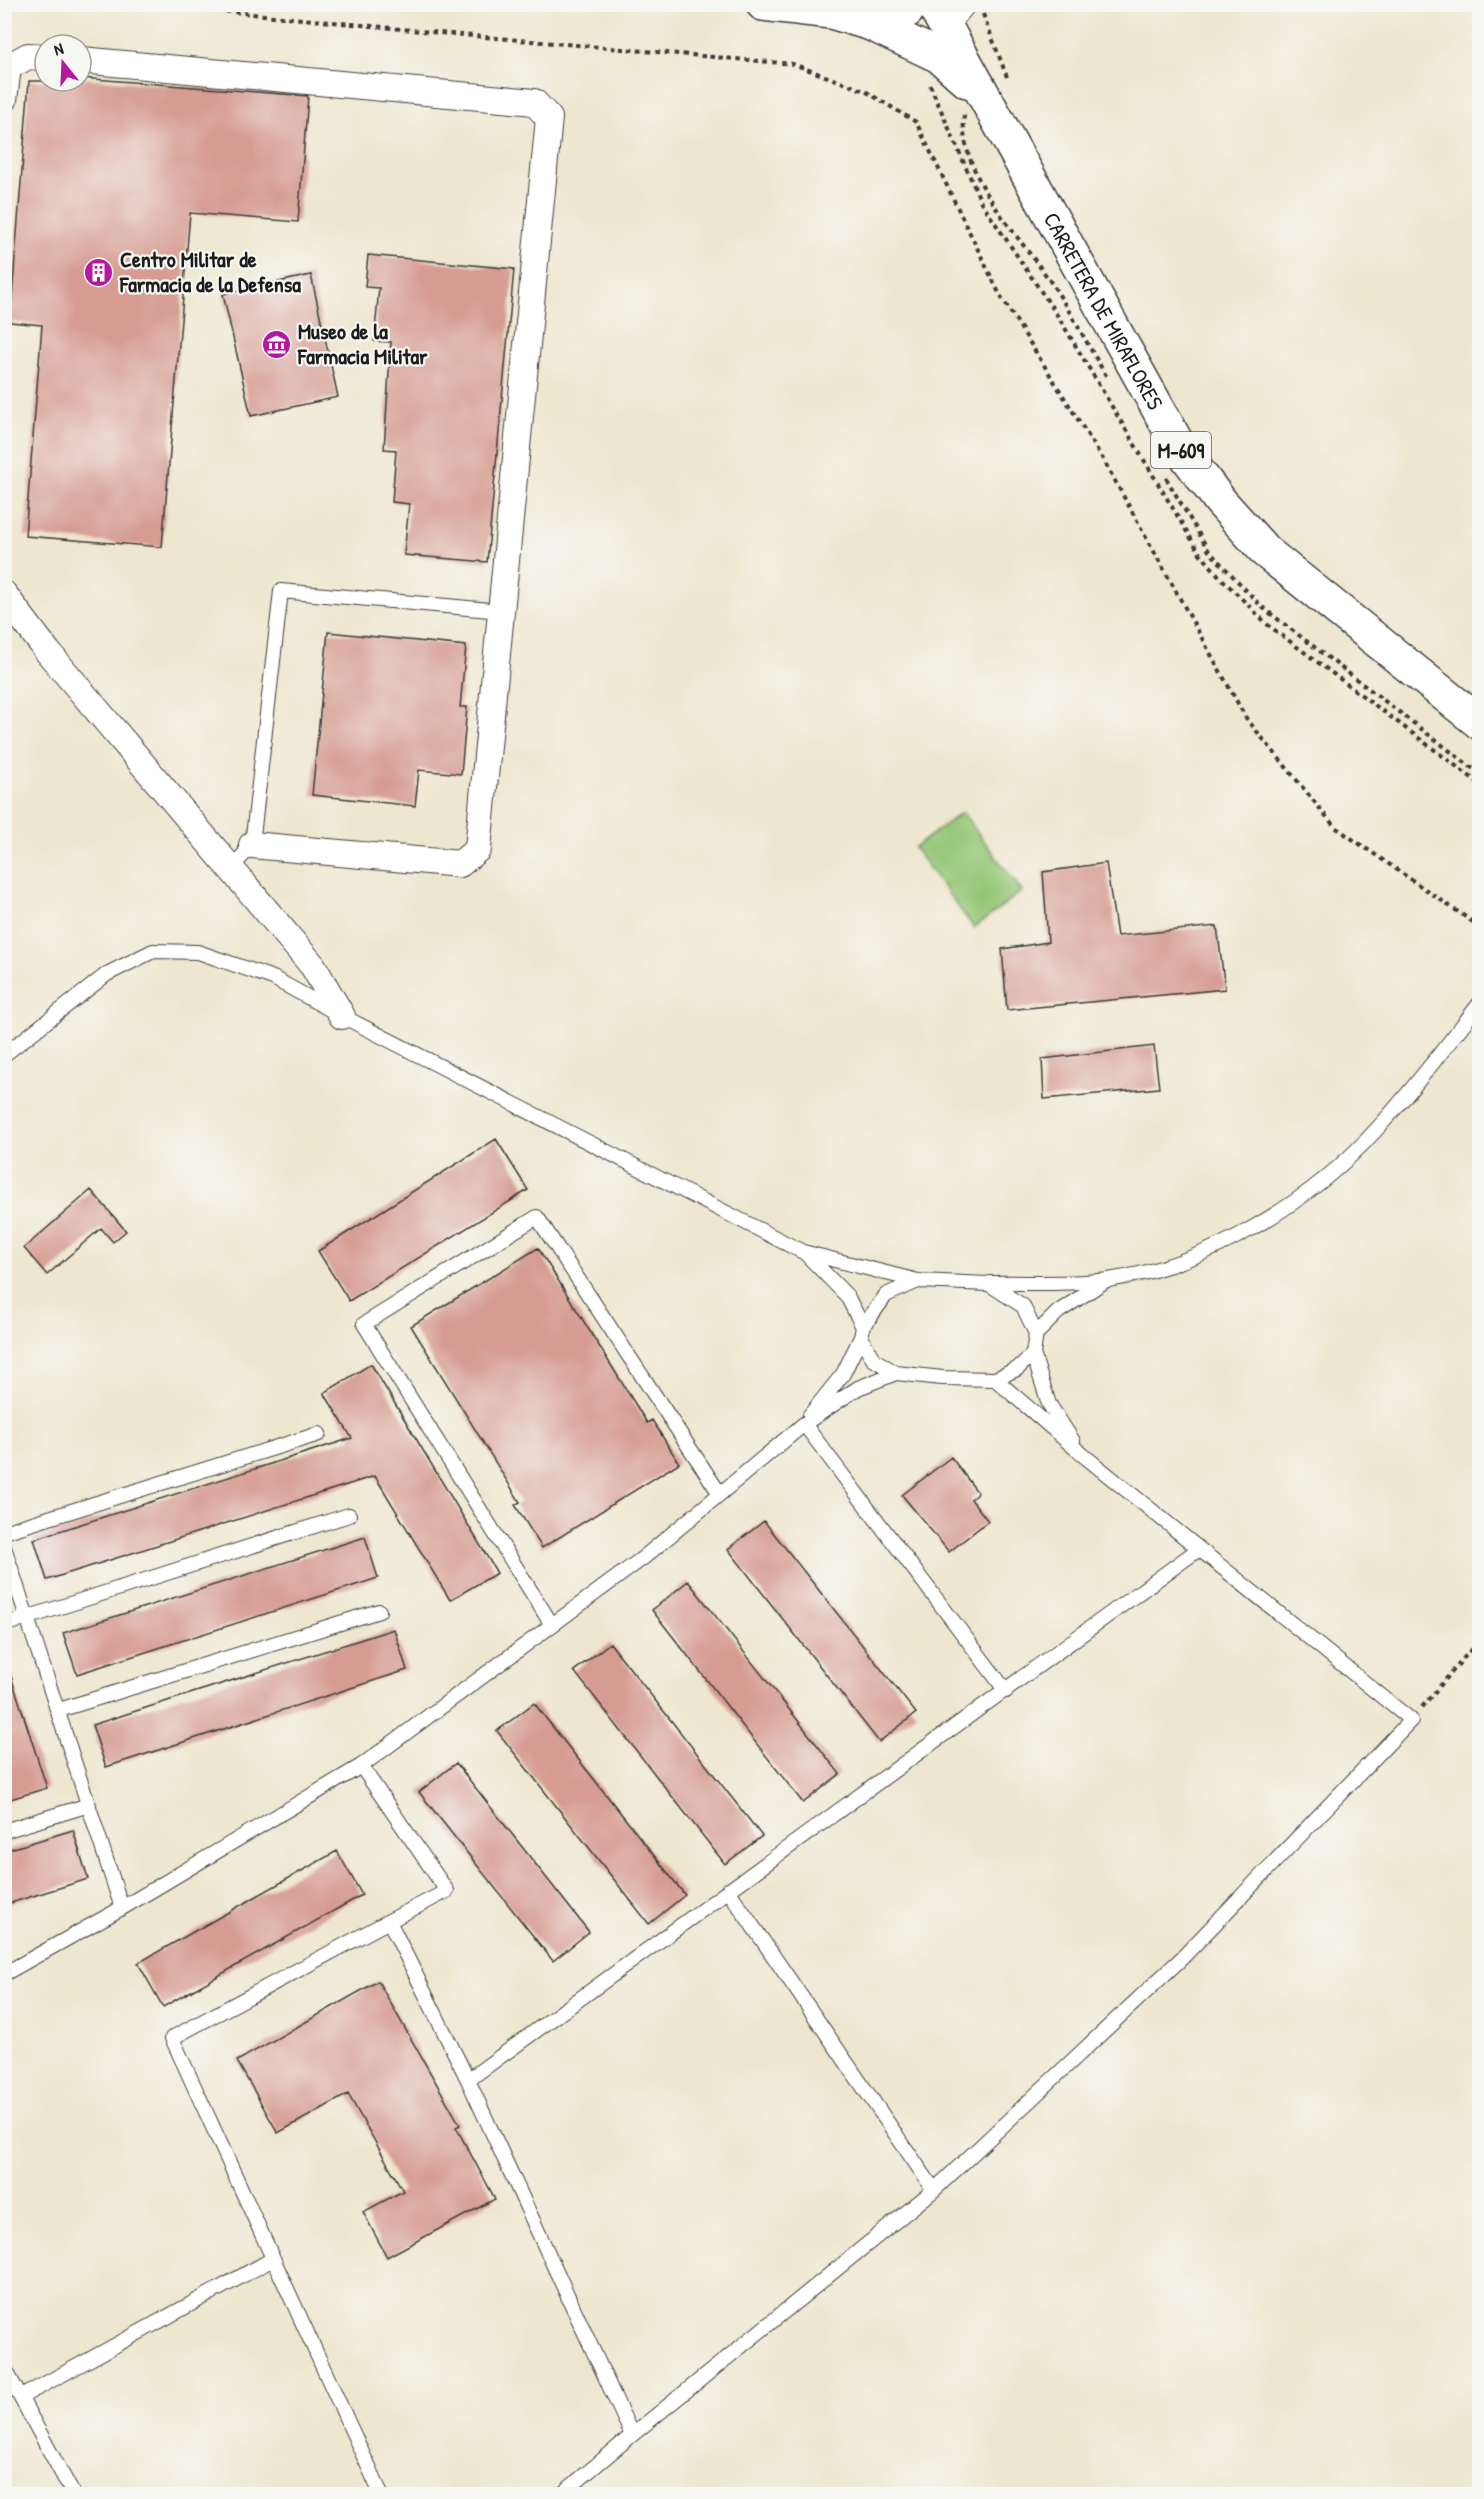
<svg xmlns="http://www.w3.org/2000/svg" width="1484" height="2499" font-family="'Patrick Hand',sans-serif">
	<rect width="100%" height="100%" fill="#f6f6f2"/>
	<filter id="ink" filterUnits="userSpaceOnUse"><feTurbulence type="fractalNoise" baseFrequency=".0167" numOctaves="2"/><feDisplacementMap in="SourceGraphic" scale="12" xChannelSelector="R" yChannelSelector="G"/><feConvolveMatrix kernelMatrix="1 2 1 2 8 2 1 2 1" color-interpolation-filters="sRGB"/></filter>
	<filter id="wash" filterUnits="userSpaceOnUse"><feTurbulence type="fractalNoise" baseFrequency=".008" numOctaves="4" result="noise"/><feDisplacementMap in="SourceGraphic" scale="24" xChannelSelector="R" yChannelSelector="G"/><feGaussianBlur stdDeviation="1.35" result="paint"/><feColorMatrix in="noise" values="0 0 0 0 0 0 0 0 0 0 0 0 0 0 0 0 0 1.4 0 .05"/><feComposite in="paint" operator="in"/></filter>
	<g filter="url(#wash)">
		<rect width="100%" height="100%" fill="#eee6ce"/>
		<path fill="#94c676" stroke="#587149" stroke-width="1.5" d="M962,812L1022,891L974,928L914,848Z"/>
		<g id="blocks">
			<path fill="#d69b91" d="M81,78L308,96L298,222L190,213L162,547L25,536L42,325L10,322L29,81H81Z
				M368,255L514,269L487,562L404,555L409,504L392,502L396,450L384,449L391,342L374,341L379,288L365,287Z
				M311,275L338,397L251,416L223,294Z
				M328,632L466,646L460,707H467L461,774L419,770L415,806L312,795Z
				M1106,863L1117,936L1217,926L1225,989L1007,1010L1002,949L1048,942L1043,872Z
				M1154,1046L1159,1088L1044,1099L1042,1059Z
				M496,1139L528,1190L349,1301L318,1251Z
				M91,1190L126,1231L113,1242L101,1228L47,1275L24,1248Z
				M538,1248L647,1423L652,1420L679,1463L542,1548L515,1505L520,1502L411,1326Z
				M371,1364L497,1573L450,1600L375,1476L47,1580L34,1539L352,1438L324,1393Z
				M951,1457L978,1493L971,1499L988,1521L949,1552L902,1495Z
				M764,1521L916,1713L879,1742L728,1549Z
				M365,1537L378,1578L77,1674L63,1633Z
				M688,1581L840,1774L803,1803L652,1610Z
				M394,1629L407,1670L106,1767L92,1725Z
				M610,1643L762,1836L725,1864L574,1671Z
				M4,1667H8L47,1788L4,1801Z
				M534,1703L685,1895L649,1924L497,1731Z
				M456,1763L589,1932L553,1961L419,1792Z
				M73,1830L88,1879L4,1905V1851Z
				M337,1851L362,1895L163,2007L138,1963Z
				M378,1981L460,2125L456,2127L495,2199L387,2257L363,2212L403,2191L348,2094L278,2133L237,2061Z"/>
		</g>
	</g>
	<g filter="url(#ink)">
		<use href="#blocks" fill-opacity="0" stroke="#3c3a37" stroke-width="1.5"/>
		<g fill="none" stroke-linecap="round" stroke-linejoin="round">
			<defs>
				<path id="service" d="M948,31L970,4
					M231,869L252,845L281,591L501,611
					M4,1055L107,974L153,951L198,952L273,978L342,1016L803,1252L918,1281L989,1284L1023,1306L1036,1334L1033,1354L1017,1369L995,1379L942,1378L896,1373L873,1359L861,1337L863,1327L886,1295L918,1281
					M805,1253L847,1296L863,1327
					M990,1283C1028,1282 1069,1285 1108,1280C1206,1266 1310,1203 1376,1130C1413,1090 1446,1046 1480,1003
					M1036,1334L1058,1312L1105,1281
					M1033,1354L1049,1404L1073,1441
					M810,1415L843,1374L861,1337
					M804,1424L1006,1691
					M4,1532L319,1434
					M4,1547L122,1908
					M4,1625L349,1515
					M552,1625L364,1324L537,1217L720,1494
					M59,1710L379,1611
					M361,1766L447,1891L389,1921
					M4,1831L89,1805
					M728,1890L934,2190
					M4,1974L122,1908L361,1766L643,1558L804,1424L858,1388L896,1373
					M468,2080L1199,1549
					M4,2367L73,2494
					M21,2397L273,2259
					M381,2494L172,2038L389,1921L468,2080L632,2435
					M562,2494L632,2435L934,2190L1182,1958L1411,1720L1083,1455L995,1379"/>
				<path id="minor" d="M81,60L534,102L549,118L478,849L460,864L252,845
					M4,100L8,67L28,56L45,57
					M4,594L48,652L313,966L342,1016"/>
				<g id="primary">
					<path d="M763,4L831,12L871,24L939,56L967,81"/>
					<path id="s1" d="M933,4L1180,448L1221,502L1266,552L1480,723"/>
					<path d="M871,24L907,11L911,4"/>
				</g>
			</defs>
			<use href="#service" stroke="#3c3a37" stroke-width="16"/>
			<use href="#minor" stroke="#3c3a37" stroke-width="28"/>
			<use href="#primary" stroke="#3c3a37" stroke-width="36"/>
			<path stroke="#3c3a37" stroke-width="4" stroke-dasharray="4.5 4.5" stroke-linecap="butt" d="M154,4L451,34L793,64L865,91L916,122L1000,295L1104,461L1246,718L1335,827L1480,927
				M983,14L1007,77
				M930,85L981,202L1059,318L1199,552L1220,577L1268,625L1480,784
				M964,115C958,176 1020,236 1052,284C1072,314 1089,347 1108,379
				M1166,478L1209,551L1262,607L1480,774
				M1422,1707L1480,1639"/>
			<use href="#service" stroke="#fff" stroke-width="14"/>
			<use href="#minor" stroke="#fff" stroke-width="26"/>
			<use href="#primary" stroke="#fff" stroke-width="33"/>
		</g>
	</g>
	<defs>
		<symbol id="building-disc" viewBox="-11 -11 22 22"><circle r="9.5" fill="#b5179e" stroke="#f6f6f2"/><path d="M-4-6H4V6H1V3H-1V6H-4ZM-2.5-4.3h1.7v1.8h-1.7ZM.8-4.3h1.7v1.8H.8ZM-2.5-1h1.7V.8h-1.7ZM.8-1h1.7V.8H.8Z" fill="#fff"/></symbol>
		<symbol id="museum-disc" viewBox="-11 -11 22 22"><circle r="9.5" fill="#b5179e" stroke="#f6f6f2"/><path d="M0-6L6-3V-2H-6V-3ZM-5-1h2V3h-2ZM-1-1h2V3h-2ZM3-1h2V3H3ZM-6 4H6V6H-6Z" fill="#fff"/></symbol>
	</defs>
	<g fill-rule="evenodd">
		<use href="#building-disc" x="82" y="256" width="33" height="33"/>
		<use href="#museum-disc" x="260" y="328" width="33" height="33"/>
	</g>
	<g text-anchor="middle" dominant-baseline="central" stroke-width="4.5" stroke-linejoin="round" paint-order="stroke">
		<rect fill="#f6f6f2" stroke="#5d5d5c" stroke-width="1.5" x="1151" y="432" width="60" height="36" rx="4.5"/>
		<g font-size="21" font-weight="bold" fill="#1c1c1c">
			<text x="1181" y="450">M-609</text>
		</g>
		<g font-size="22" font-weight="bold" fill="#1c1c1c" stroke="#f6f6f2" text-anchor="start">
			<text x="120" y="259">Centro Militar de<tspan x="120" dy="25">Farmacia de la Defensa</tspan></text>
			<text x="298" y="331">Museo de la<tspan x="298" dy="25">Farmacia Militar</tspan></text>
		</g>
		<g font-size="22" fill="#1c1c1c" stroke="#f6f6f2">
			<text stroke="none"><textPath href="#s1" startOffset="351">CARRETERA DE MIRAFLORES</textPath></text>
		</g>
	</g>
	<rect width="1484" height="2499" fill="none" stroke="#f6f6f2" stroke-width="24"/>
	<g transform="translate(63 63) rotate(342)"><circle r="28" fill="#f6f6f2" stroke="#9f9f9c" stroke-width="1.5"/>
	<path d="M0-4.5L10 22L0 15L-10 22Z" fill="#b5179e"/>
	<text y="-9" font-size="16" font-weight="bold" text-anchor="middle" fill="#1c1c1c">N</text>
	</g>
</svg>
